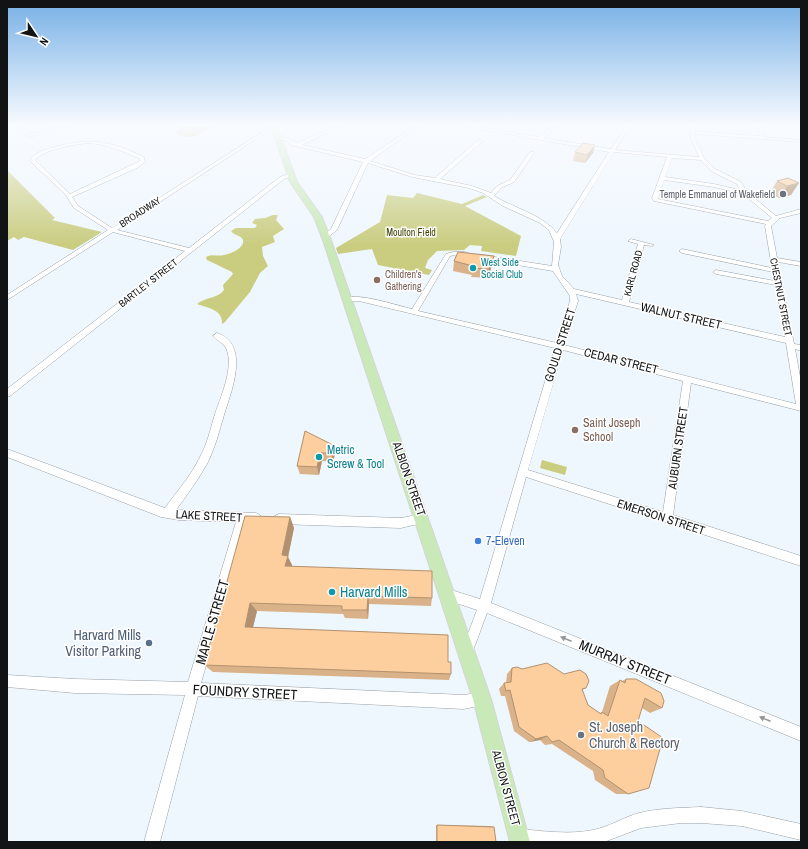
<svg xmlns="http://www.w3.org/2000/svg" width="808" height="849" font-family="'Archivo Narrow',sans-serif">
	<rect width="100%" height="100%" fill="#eff7fe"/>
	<path fill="#cacd80" d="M182,126H206L211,128C197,136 191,141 175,133Z
		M7,170L55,218L52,220L102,232L73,250L24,237L18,240L14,237L7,241Z
		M417,193L462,204L483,195L487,197L465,206L521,236L516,256L481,251L482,246L470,245L464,250L437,251L428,260L425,268L432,270L429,275L378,265L372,249L338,254L336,248L380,222L387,195L413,198Z
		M273,215H278L276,220L284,229L273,236L275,242L262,247L263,256L268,266L260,273L250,292L225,322L222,324C223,309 207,308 197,304C205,297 217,299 224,290L223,285L233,274L232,272L207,260L206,257C212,253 218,257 224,255C230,254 245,248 243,240C241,235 233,235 231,231L236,228H255L257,225L252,223L255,219L265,218Z
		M542,460L567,467L565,475L540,468Z"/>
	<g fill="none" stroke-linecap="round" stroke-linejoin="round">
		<defs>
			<path id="minor" d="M14,126H18L31,134L63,126H69L30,137Z
				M272,126H276L117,230L189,248L280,177L291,173L294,175L293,176L284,179L10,396L7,397V389L185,251L113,232L7,300V295L108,230L74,208L65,194L30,161L32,157C38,151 47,149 55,147C91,137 110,141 144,157L145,162L137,168L72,197L78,206L112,228ZM88,143C106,144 123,151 140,159V161L70,194L35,160C45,149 73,145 88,143Z
				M337,126H342L302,145L365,159L415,126H419L370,161L415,175L435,178L478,140H482V142L440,179L472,186L491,193L497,186L510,180L530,152H534V153L514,182L501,188L494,196C514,208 543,215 557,233L609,152L467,127L465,126H473L538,137L555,126H559L543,138L611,149L626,126H630L615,150L699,157L690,136L692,126H696L695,131L759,136L760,126H764L763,137L801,140V142L695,134L694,136L704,158L715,169L741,182L747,192L776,216L801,209V213L780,218L771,226L777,258L801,262V266L778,262L794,344L801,345V351L795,349L801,382V411L691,383L673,515L801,556V566L526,477L491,603L801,727V741L487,613L471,656L467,658L463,656L461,652L477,610L444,599L442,595L444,591L448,589L480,599L555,348L359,301H347L343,299C353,291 399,306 412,309L446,254C454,251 465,250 472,255C466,259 458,254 450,256L418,311L557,343L570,301V296L553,271L482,259L479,257L482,255L552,266L554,242L549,230L540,223L503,206L483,193L469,188L412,177L368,163L337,230L328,237H324V235L331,229L363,162L291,145L285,140L277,138L279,137L288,138L297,143ZM614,152L667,157L652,198L654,201L766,224L765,226L772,268L682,249L679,251L682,253L773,272L775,281L716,270L713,272L716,274L776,285L785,337L629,302L644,245L653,246L654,245L631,239L628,241L638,244L622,300L574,289L562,276L558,265L561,247L560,239ZM672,158L701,160L711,171L737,184L740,190L714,184L665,177ZM664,180L714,187L743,194L772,218L768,221L658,199ZM576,294L786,343L796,404L564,345L578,301ZM563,350L683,381L663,512L528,470Z
				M217,333C251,344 231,392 224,415C219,432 215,448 207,464C198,480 187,495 176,510L256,513L260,515L261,518L260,521L247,522L201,683L464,695L482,692L487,694L489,699L487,704L464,709L198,696L160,842H144L185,695L75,693L7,687V675L75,679L188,682L236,522L179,520L161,517L7,457V449L165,508C177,491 191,476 200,457C207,444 210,431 214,417C220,398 235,367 226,348C223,342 217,341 213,336Z
				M279,514L401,518L422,514L426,516L427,519L426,522L401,528L279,524L275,522L274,519L275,516Z
				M701,807L742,811L801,824V840L742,826L701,823H681L641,828L604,842H513L511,837L514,832L519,829C543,831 569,835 593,830C609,827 624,817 639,813C659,808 681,808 701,807Z"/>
			<path id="major" d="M271,126H277L297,182L322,217L332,243L491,699L530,842H510L473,699L324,243L314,217L290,182Z"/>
		</defs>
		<use href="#minor" stroke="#99a0a6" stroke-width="1"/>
		<use href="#major" stroke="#d4d5d5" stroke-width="2"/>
		<use href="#minor" fill="#fff" fill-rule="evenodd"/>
		<use href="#major" fill="#cae9b8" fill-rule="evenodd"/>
	</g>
	<path fill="#dab289" d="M595,145L593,153L585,163L573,161L575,152Z
		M788,178L791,195L779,198L770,193L777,181Z
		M454,261L492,265L488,278L471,277L472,275L453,271Z
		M305,431L335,454L333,462L322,461L319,475L300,474L297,466Z
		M290,517L294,528L288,557L292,565V566L432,598L431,606L369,604L368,619L345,618L343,614L257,611L253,627L448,662L451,674L449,680L213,672L204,665Z
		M512,668L522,669L586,688L582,690L588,705L600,713L602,712L610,686L620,680L622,681L626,679L662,708L650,713L642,708L638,721L628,794H616L595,780L593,771L552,744L545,745L540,740L529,742L514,731L505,696H501L499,689L504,683H506L507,674Z
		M436,825L491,826L494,827L496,842H436Z"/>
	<path fill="#b1916f" d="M595,145L593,153L585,163L587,155Z
		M799,183L791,195L779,198L787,186Z
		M494,256L492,265L488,278L489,269Z
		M333,445L335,454L333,462L331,453Z
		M320,453L322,461L319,475L317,467Z
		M290,517L294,528L288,557L292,565L290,576L285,566L282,555Z
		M368,596L369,604L368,619L367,610Z
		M250,603L257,611L251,635L245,627Z
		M547,736L540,740L529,742L536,739Z"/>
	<path fill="#fdcf9f" stroke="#b1916f" d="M583,143L595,145L587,155L575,152Z
		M788,178L799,183L787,186L777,181Z
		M458,252L494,256L489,269L472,268L473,266L454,261Z
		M305,431L333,445L331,453H320L317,467L297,466Z
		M245,516L290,517L282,555L288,556L285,566L432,571V598L368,596L367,610H342V606L250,603L245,627L448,635V662H451V674L204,665Z
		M547,663L564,674L580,670L586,674L589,681L586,688L582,689L588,705L601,714L602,712L608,716L620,680L625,683L626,679H636L661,693L664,701L662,708L645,698L638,721L663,738L649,788L628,794L605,778L603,770L559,740L552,742L547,736L536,739L519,727L510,690L506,691L504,683L511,682L512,668L517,667L522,669Z
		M437,825L494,827L496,842H437Z"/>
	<defs><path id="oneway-solid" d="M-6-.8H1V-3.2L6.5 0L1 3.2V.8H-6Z"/></defs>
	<g fill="#949596">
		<use href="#oneway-solid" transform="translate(566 639) rotate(-158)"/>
		<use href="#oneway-solid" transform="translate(765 719) rotate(-158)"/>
	</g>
	<linearGradient id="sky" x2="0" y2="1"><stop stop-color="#77b0e6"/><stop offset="0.51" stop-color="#f8fbff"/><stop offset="1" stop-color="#f8fbff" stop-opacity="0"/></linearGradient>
	<rect width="808" height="245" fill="url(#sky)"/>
	<g fill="#6b7280" stroke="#fff" stroke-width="1.5">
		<circle cx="783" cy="194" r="4"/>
		<circle cx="581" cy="735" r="4"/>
	</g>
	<g fill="#0f9aa8" stroke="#fff" stroke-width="1.5">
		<circle cx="473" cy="268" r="4"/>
		<circle cx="319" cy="457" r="4"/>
		<circle cx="332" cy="592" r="4"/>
	</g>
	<g fill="#8d6e63" stroke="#fff" stroke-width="1.5">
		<circle cx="377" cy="280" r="4"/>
		<circle cx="575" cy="430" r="4"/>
	</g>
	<circle fill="#3f7fe0" stroke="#fff" stroke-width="1.5" cx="478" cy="541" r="4"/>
	<circle fill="#5c6f8a" stroke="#fff" stroke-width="1.5" cx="149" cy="643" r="4"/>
	<g text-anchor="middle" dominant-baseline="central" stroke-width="3" stroke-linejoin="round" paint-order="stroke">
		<g font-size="10" fill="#5b616d" stroke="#fff" text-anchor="end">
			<text x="775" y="194">Temple Emmanuel of Wakefield</text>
		</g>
		<g font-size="10" fill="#111315" stroke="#fff">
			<text transform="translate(140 212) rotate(-33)">BROADWAY</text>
			<text transform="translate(633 273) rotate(-75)">KARL ROAD</text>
			<text transform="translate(148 283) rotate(-38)">BARTLEY STREET</text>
			<text transform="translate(781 297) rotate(79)">CHESTNUT STREET</text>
		</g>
		<g font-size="10" fill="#424303" stroke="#fff">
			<text x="411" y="232">Moulton Field</text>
		</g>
		<g font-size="10" fill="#0d838f" stroke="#fff" text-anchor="start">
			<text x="481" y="262">West Side<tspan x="481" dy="12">Social Club</tspan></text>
		</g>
		<g font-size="10" fill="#785e54" stroke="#fff" text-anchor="start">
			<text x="385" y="274">Children's<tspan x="385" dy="12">Gathering</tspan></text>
		</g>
		<g font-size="12" fill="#111315" stroke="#fff">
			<text transform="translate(681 316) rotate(13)">WALNUT STREET</text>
			<text transform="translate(560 345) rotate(-72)">GOULD STREET</text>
			<text transform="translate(621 361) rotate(14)">CEDAR STREET</text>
			<text transform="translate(678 448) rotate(-82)">AUBURN STREET</text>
			<text transform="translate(409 479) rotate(71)">ALBION STREET</text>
			<text transform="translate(209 516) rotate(3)">LAKE STREET</text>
			<text transform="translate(661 517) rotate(18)">EMERSON STREET</text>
			<text transform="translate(506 788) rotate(75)">ALBION STREET</text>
		</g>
		<g font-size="12" fill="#785e54" stroke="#fff" text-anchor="start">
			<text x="583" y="423">Saint Joseph<tspan x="583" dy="14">School</tspan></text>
		</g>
		<g font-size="12" fill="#0d838f" stroke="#fff" text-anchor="start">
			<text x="327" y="450">Metric<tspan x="327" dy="14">Screw &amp; Tool</tspan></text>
		</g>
		<g font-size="12" fill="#366cbe" stroke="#fff" text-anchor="start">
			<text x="486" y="541">7-Eleven</text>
		</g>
		<g font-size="14" fill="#0d838f" stroke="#fff" text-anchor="start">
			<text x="340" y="592">Harvard Mills</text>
		</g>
		<g font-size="14" fill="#111315" stroke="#fff">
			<text transform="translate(212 622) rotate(-74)">MAPLE STREET</text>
			<text transform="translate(625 662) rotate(22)">MURRAY STREET</text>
			<text transform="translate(245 692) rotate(3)">FOUNDRY STREET</text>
		</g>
		<g font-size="14" fill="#4e5e75" stroke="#fff" text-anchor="end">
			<text x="141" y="635">Harvard Mills<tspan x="141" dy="16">Visitor Parking</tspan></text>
		</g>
		<g font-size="14" fill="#5b616d" stroke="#fff" text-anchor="start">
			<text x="589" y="727">St. Joseph<tspan x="589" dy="16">Church &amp; Rectory</tspan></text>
		</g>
	</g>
	<rect width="808" height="849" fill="none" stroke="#111315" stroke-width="16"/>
	<g transform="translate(36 36) rotate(125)" stroke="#ffffff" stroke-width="3" paint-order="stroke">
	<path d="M0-3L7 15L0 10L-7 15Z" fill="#111315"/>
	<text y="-6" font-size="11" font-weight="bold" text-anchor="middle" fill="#111315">N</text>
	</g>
</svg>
